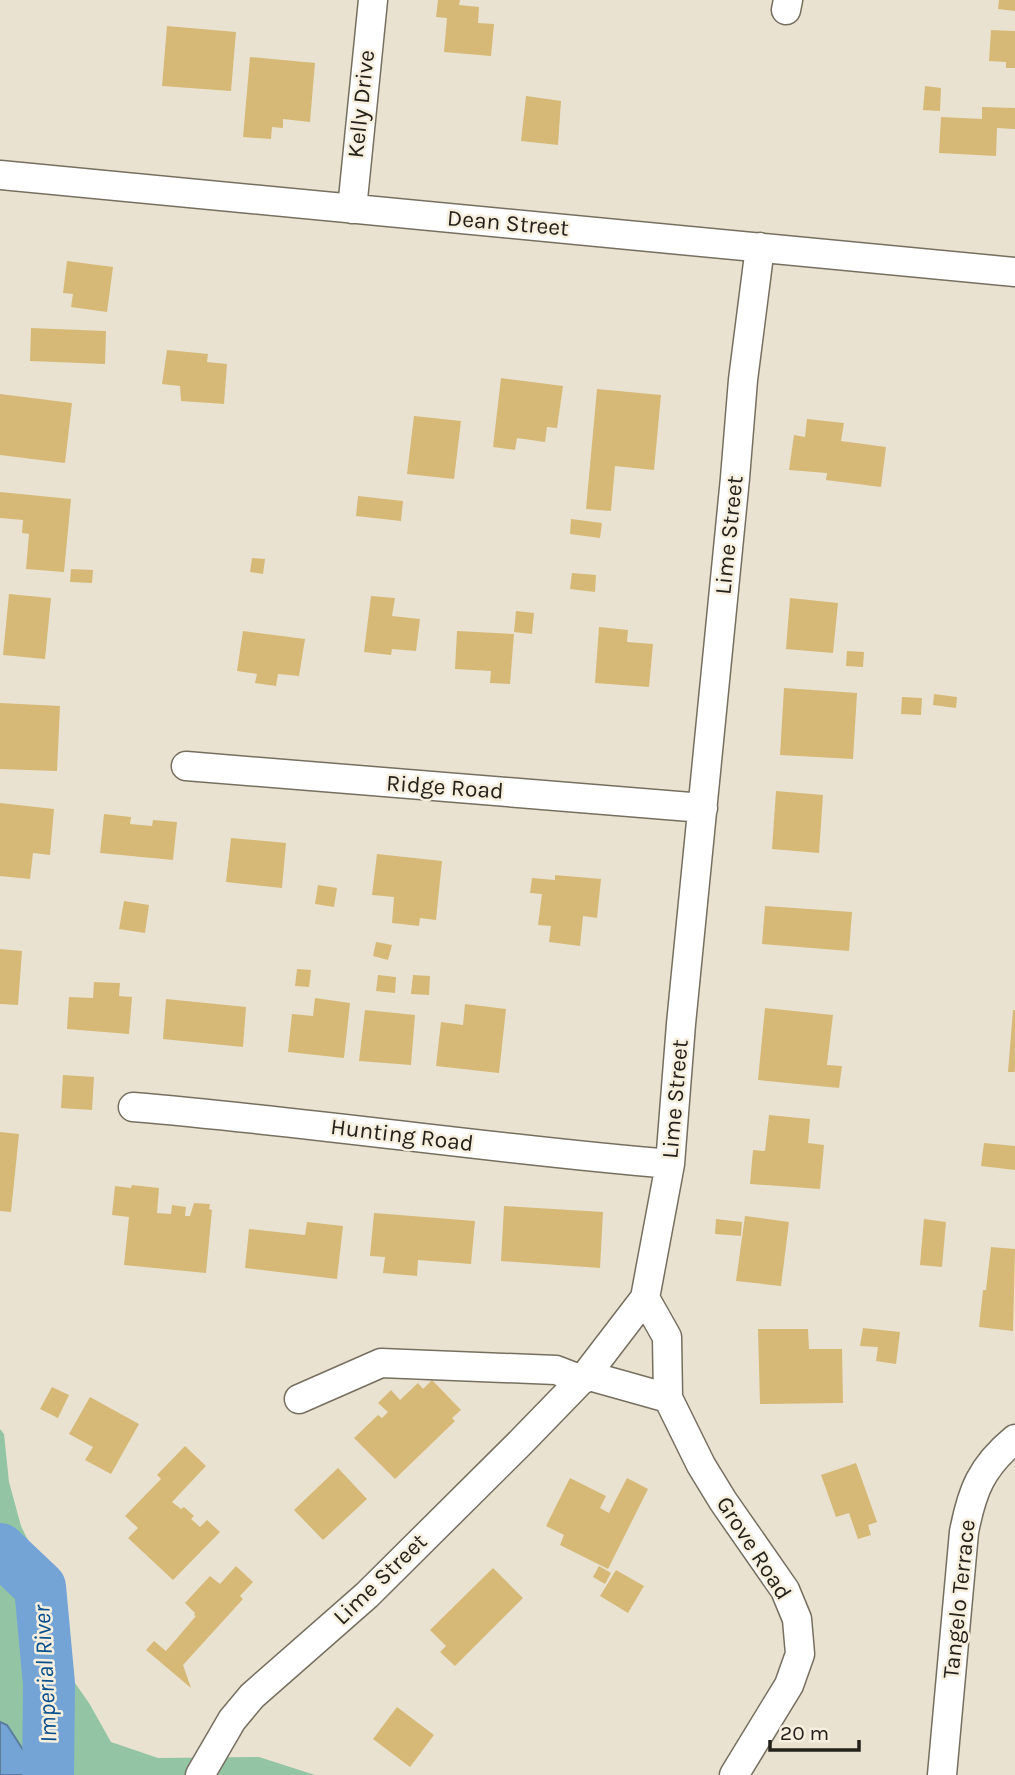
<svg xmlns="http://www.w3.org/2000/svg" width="1015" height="1775" font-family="Karla,sans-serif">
	<rect width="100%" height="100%" fill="#eae2d0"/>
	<path fill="#93c5a5" d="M0,1429L4,1434L9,1482L21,1526L43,1571L49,1619L61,1663L89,1703L111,1742L158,1758L259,1757L315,1775H43L33,1765L7,1725L0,1722Z"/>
	<path fill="#74a3d6" stroke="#5c7c9e" stroke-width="2" d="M0,1722L7,1725L33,1765L43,1775H0Z"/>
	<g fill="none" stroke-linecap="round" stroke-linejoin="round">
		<path stroke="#74a3d6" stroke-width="52" d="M0,1549L40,1587L49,1684L48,1775"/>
	</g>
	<path fill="#d6b977" d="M438,0H460L459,5L479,7L478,23L494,24L491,56L444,52L447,18L436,17Z
		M999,0H1015V11L998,9Z
		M167,26L236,32L231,91L162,86Z
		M991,30L1015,31V68H1006V62L989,61Z
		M250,57L315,63L310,122L283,119V128L272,127L271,139L243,137Z
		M925,86L941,88L940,111L923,110Z
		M526,96L561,101L558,145L521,141Z
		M982,107L1015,108V129L997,128L996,156L939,153L941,117L982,119Z
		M67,261L113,267L107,312L71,307L73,294L63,293Z
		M31,328L106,331L105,364L30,361Z
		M167,350L208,354L207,362L227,364L224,404L181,401L180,386L162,384Z
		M501,378L563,386L557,428L547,427L545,442L517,438L515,450L493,447Z
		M597,389L661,395L654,470L615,466L611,511L586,509Z
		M0,394L72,403L65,463L0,455Z
		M414,416L461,421L454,479L407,474Z
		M807,419L844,423L841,441L886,447L881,487L826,480L827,473L789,470L794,435L805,437Z
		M0,492L71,499L64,572L26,569L29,534L22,533L23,520L0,518Z
		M358,496L403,501L401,521L356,516Z
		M571,519L602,523L600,538L570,534Z
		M252,558L265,559L263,574L250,572Z
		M71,569L93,570L92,583L70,582Z
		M572,573L596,575L595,592L570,589Z
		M9,594L51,598L45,659L3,655Z
		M371,596L395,598L392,616L420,619L416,651L392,649L391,655L364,652Z
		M790,598L838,603L833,653L786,649Z
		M516,611L534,613L532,634L514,632Z
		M599,627L628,630L627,642L653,644L649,687L595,683Z
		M243,631L305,639L299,676L278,674L276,686L255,683L257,674L237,671Z
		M457,631L514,634L510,684L490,683L491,671L455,669Z
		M847,651L864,652L863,667L846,666Z
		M784,688L857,693L853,759L780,755Z
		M934,694L957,697L956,708L933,705Z
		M902,697L922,698L921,715L901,714Z
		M0,703L60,706L57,771L0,769Z
		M776,791L823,795L819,853L772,849Z
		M0,803L54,809L50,855L33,853L30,879L0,876Z
		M104,814L131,817L130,824L152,826L153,820L177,822L173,860L100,853Z
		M231,838L286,843L282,888L226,882Z
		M377,854L442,861L436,920L420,918L419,926L392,923L394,897L372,895Z
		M555,875L601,879L597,918L583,916L580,946L549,942L551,926L538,925L542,894L530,893L532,878L555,880Z
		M318,885L337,888L334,907L315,904Z
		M124,901L149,905L145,933L119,929Z
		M765,906L852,912L849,951L762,944Z
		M376,942L392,945L388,960L373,956Z
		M0,949L22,951L18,1005L0,1004Z
		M297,969L311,970L309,987L295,986Z
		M378,975L396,977L395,993L376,991Z
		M413,975L430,976L429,995L411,994Z
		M94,982L120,983L119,996L132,997L129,1034L67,1029L69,997L93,998Z
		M315,998L350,1003L344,1058L288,1052L292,1014L313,1016Z
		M166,999L246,1007L243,1047L163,1039Z
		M465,1004L506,1009L499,1073L436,1066L441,1022L463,1025Z
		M765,1008L833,1015L827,1065L842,1066L839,1088L758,1080Z
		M365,1010L415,1015L411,1065L359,1061Z
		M1013,1010H1015V1072H1008Z
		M63,1075L94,1077L92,1110L61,1108Z
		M769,1115L810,1119L808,1143L824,1145L820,1189L750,1184L753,1150L765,1151Z
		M0,1132L19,1134L11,1212L0,1211Z
		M984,1143L1015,1146V1170L981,1166Z
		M132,1185L159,1188L157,1213L171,1214L172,1205L186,1207L185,1216H190L194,1203L210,1204L209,1209L212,1210L206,1273L124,1265L129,1217L112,1215L115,1186L131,1188Z
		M504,1206L603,1212L600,1268L501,1261Z
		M374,1213L475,1221L471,1264L418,1260L417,1276L383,1273L385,1257L370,1256Z
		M745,1216L789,1222L781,1286L736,1281Z
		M716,1219L742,1222L741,1236L715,1234Z
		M924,1219L946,1222L942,1267L920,1265Z
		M307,1222L343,1226L337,1279L245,1268L249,1229L305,1235Z
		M991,1247L1015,1249L1013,1331L979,1327L983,1290H986Z
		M863,1328L900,1332L896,1364L876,1361L878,1347L860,1346Z
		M758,1329H808L809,1349H842L843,1403L760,1404Z
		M432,1380L461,1410L452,1418L455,1421L395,1479L354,1438L378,1415L382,1418L388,1412L378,1403L391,1390L400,1400L418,1383L423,1389Z
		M52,1387L69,1395L58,1418L40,1409Z
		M90,1397L139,1424L111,1474L85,1460L93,1447L69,1434Z
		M185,1446L206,1466L172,1502L181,1509L184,1507L194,1516L191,1519L200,1527L207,1520L220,1532L173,1580L128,1538L138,1528L125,1516L161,1479L157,1475Z
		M856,1463L877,1522L868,1525L871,1535L858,1539L849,1513L836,1517L821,1475Z
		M338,1468L367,1499L323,1540L294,1510Z
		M570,1478L606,1496L600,1508L609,1513L627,1478L648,1489L608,1569L560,1545L564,1535L546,1526Z
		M236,1566L253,1582L240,1596L243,1599L183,1665L191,1688L146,1650L154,1641L166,1651L196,1616L194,1615L195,1613L185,1603L210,1576L220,1584Z
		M599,1566L611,1573L605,1584L593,1577Z
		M493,1568L523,1598L455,1666L440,1652L446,1646L430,1630Z
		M616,1570L644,1586L628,1613L600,1596Z
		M397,1707L434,1735L410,1767L373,1739Z"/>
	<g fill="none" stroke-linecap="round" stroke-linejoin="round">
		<defs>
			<path id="minor" d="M786,10L788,0
				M0,175L1015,272
				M352,209L373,0
				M186,766L703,808
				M133,1107C313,1122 491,1149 670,1164
				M645,1298L667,1337L668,1398L701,1465L723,1501L785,1590L797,1619L800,1654L789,1685L734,1775
				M586,1375L668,1398
				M299,1399L381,1363L556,1370L582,1380
				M200,1775L232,1720L252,1696L367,1595L521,1442L586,1375L645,1298L670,1164L681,1024L735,478L743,380L760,247
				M942,1775L964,1532C972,1491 981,1467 1015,1439"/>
		</defs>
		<use href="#minor" stroke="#766f60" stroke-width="31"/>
		<use href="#minor" stroke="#fff" stroke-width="28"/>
	</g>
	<g text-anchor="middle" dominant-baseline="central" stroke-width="5" stroke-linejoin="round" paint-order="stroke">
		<g font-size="23" fill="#24211b" stroke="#f7efde">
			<text transform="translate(361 104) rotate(-84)">Kelly Drive</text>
			<text transform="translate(508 223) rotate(5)">Dean Street</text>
			<text transform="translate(729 535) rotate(-84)">Lime Street</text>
			<text transform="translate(445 787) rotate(4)">Ridge Road</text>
			<text transform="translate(675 1099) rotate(-85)">Lime Street</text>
			<text transform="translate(402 1135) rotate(7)">Hunting Road</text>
			<text transform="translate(754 1548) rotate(57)">Grove Road</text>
			<text transform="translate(380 1579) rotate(-44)">Lime Street</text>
			<text transform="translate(959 1599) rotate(-84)">Tangelo Terrace</text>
		</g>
		<g font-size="24" font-style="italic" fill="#084f8d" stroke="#f7efde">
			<text transform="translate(45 1674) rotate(-93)">Imperial River</text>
		</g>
	</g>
	<path d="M770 1740v10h89v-10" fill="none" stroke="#24211b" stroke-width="3.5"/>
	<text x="780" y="1740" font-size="21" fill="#24211b" stroke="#f7efde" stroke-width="5" paint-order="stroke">20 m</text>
</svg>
